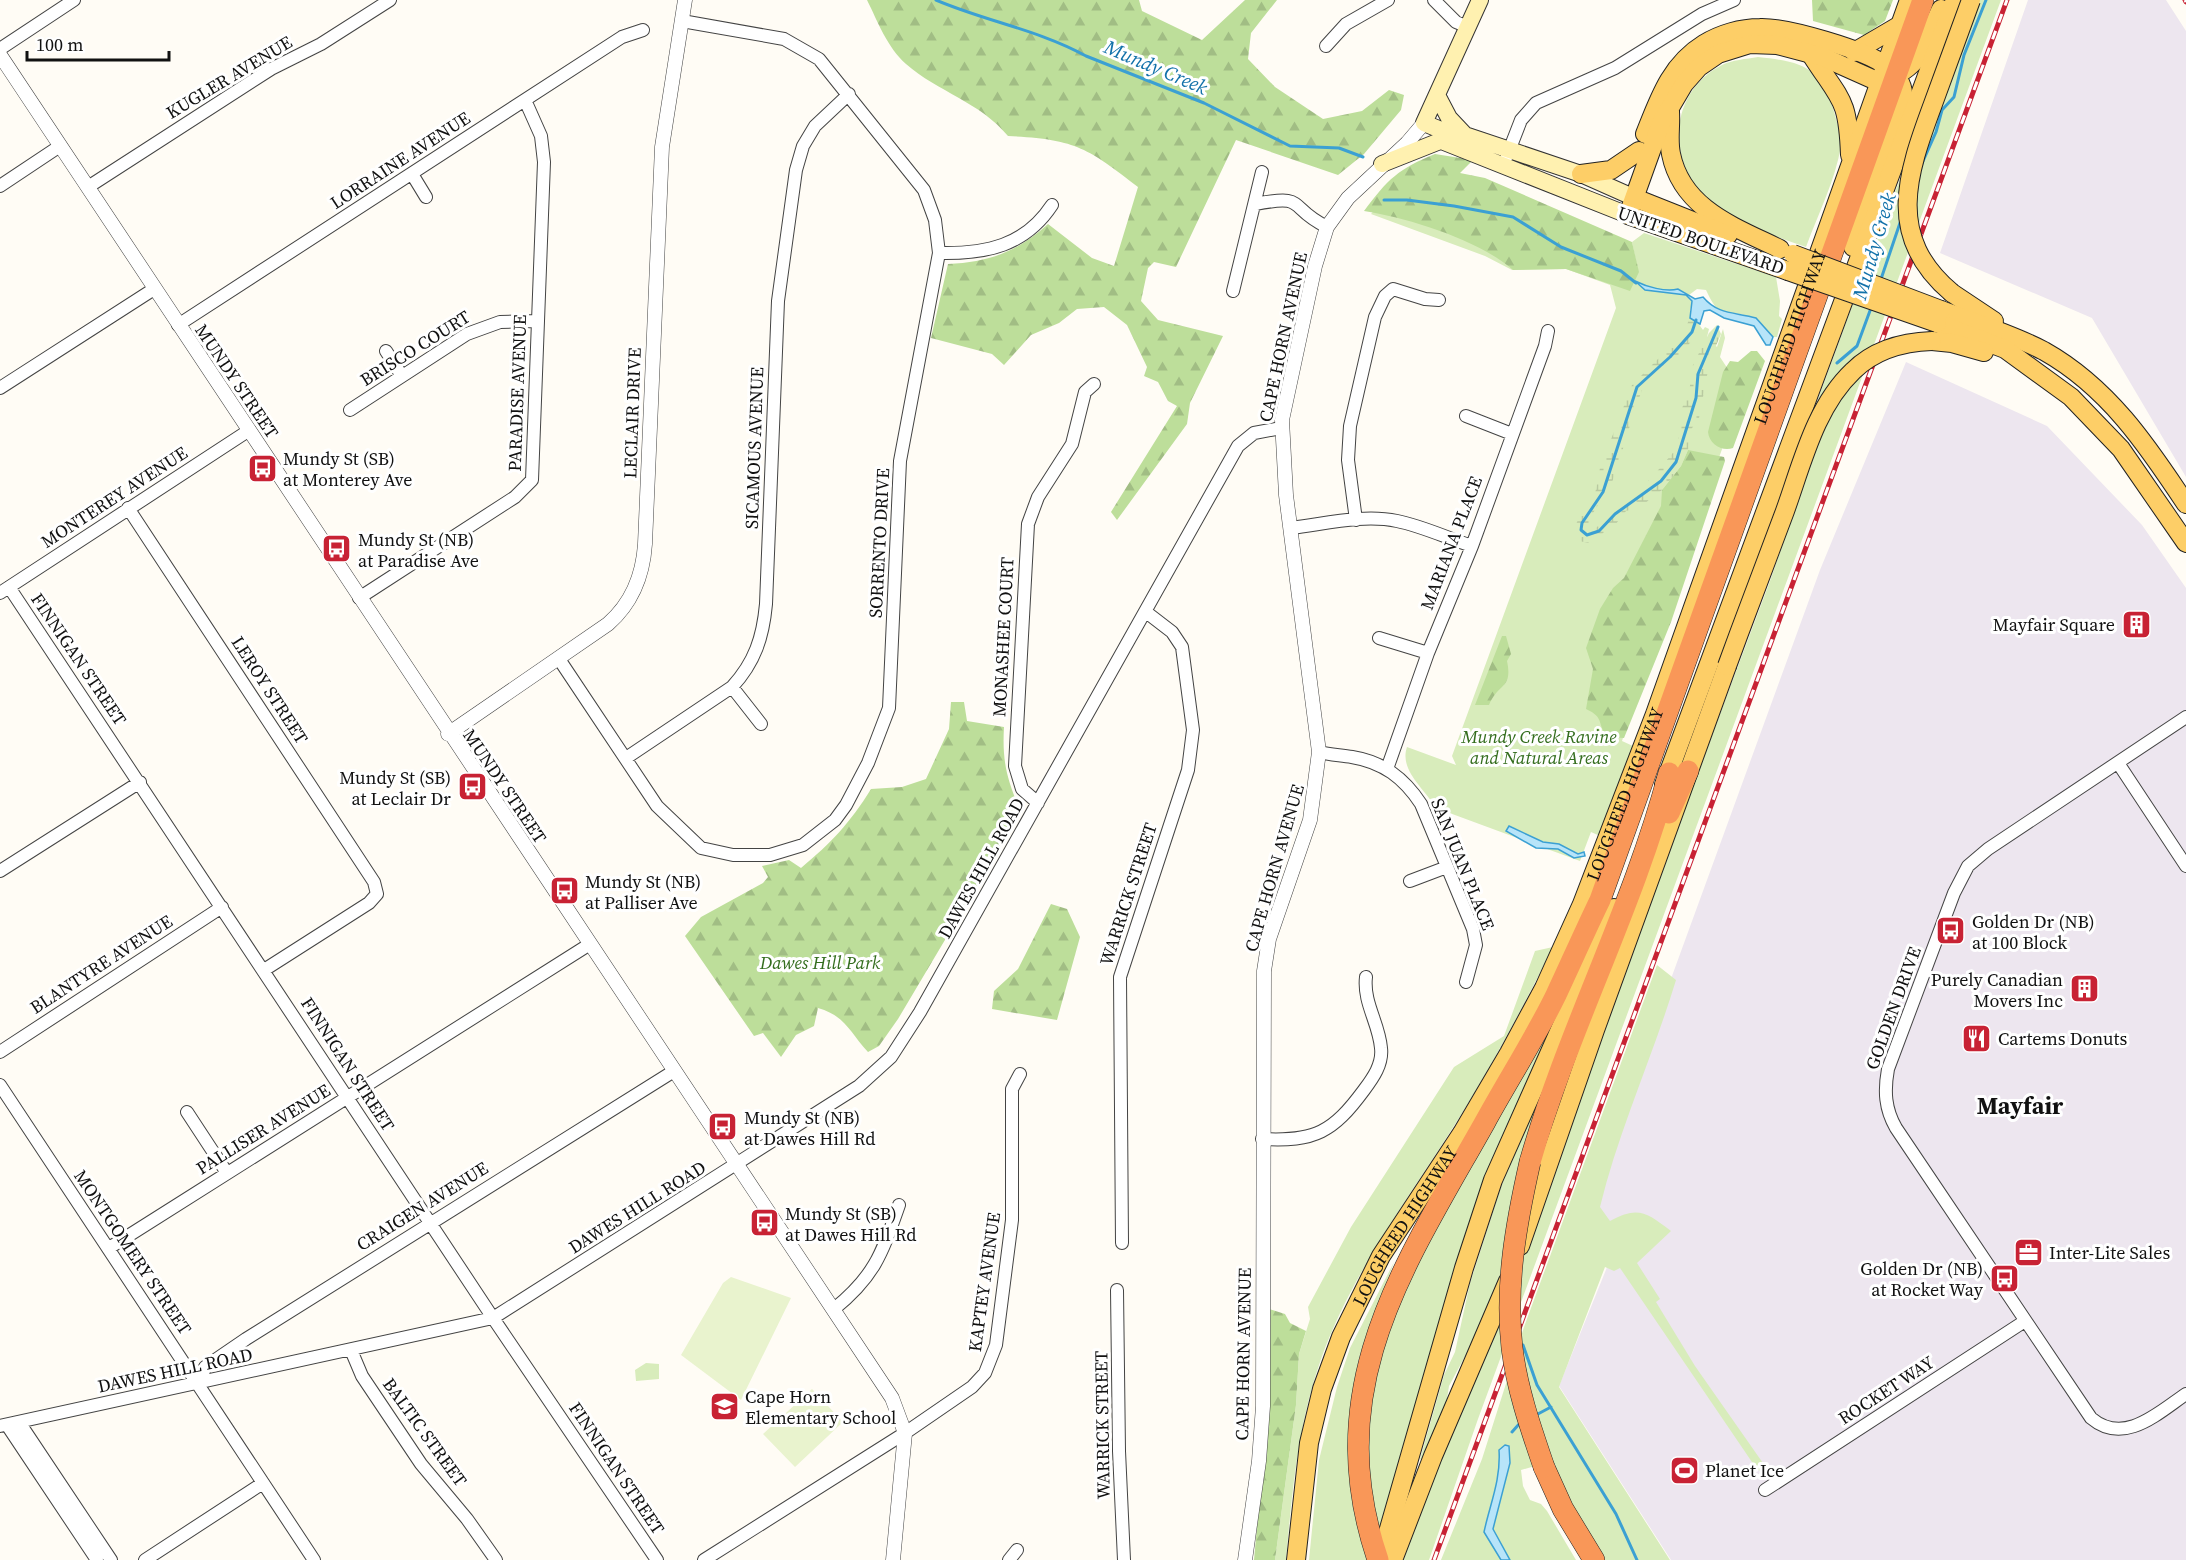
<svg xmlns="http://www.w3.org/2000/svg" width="2186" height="1560" font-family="'Source Serif 4',serif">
	<defs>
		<pattern id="forest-firs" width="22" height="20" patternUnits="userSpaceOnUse" patternTransform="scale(1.5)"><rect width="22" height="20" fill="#bdde9a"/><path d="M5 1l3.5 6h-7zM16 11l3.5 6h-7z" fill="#a1bd84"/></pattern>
		<pattern id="wetland-marsh" width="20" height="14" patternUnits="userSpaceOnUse" patternTransform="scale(1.5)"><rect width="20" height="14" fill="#d8ecbb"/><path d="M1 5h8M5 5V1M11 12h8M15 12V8" fill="none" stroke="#b8c9a0"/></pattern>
	</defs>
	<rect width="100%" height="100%" fill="#fffcf5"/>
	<path fill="#ede6ef" d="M2028,0H2166L2186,31V477L2092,318L1940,253Z
		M1906,362L2047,426L2142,525L2186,588V1560H1671L1559,1386L1616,1245L1590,1201L1820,570Z"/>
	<path fill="#d8ecbb" d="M1974,0H2001L1478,1419L1429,1560H1402L1770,581L1783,543L1810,421L1885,216Z
		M1758,57C1804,62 1822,67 1835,115C1837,124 1843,137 1841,146C1835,181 1818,214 1806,247C1773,235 1737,225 1711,203C1666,165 1667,93 1722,65C1732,60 1746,59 1758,57Z
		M1393,190L1638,271L1632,242L1644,233L1776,277L1780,301L1779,316L1782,319L1777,337H1773C1765,333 1761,324 1753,319C1728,304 1724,329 1706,290L1697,289L1689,295L1678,289L1677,292L1686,295L1692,301L1690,312L1703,330L1705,327L1709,329L1707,337L1717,347L1723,329L1725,338L1720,357L1743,392L1666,602L1622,741L1633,746L1600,836L1591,832L1580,861L1436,808C1424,788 1399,770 1407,747L1456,765L1452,756L1616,308L1610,285L1566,269L1512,270L1485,256L1371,214Z
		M1553,947C1524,1005 1494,1062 1459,1118C1410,1197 1353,1270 1321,1359C1298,1424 1292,1492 1286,1560H1275L1296,1405L1299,1354L1310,1319L1308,1307L1351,1227L1454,1067L1504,1036L1535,951Z
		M1657,965L1676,980C1653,1056 1619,1129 1600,1207L1610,1221C1638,1206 1646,1212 1671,1231L1637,1263L1660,1299L1656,1302L1695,1366L1772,1476L1763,1475L1754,1465L1620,1268L1614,1271L1605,1267L1559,1387L1670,1560H1605L1580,1521L1552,1461L1521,1470L1523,1486L1530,1500L1541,1504L1547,1511L1576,1560H1510L1493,1529L1510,1463L1509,1446L1505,1445L1499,1450C1502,1477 1493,1502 1485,1528L1501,1560H1441L1482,1459L1524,1327Z
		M1566,993L1372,1560H1309L1319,1460L1337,1387L1350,1348L1394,1262L1359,1358L1350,1408L1351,1485L1376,1366L1411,1272Z
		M1573,1023L1531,1197L1483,1323L1449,1386L1445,1411L1424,1461L1420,1459L1444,1375L1455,1352L1470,1283L1503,1181Z
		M646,1363L659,1364V1379L636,1381L635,1370Z"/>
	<path fill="url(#forest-firs)" d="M867,0H1139L1142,11L1202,40L1245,0H1277L1251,33L1248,59L1275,87L1323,119L1362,111L1389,90L1404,95L1401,110L1364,154L1338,175L1236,140L1176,267L1154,262L1148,268L1141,301L1158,320L1223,336L1190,403L1187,424L1117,520L1111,512L1177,406L1168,401L1158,382L1144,376L1147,367L1127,325L1104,307L1077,309L1059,323L1031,335L1004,365L992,354L931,338L948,264C989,262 1017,252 1048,224L1092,258L1114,266L1138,187C1087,147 1074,139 1008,136C980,102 938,92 906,64C887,47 878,22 867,0Z
		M1812,0H1893L1885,21L1864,35L1813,21Z
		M1435,154L1473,160L1460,173L1485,178L1632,242L1639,272L1630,291L1566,269L1513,270C1479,240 1409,218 1364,211C1388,179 1398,169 1435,154Z
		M1751,351H1757L1765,361L1733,448C1722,452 1709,444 1708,432L1723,372L1730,361L1738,362Z
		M1688,450L1724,457L1725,461L1671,622L1624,738L1608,737C1596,725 1606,718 1586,709L1593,669L1586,648L1600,609L1613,588L1624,578L1661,506L1662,490L1681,466Z
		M1502,636H1506L1511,654L1507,661C1513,689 1498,683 1489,705H1475Z
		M951,702H964L967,721L1004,727C1002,762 1007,780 1021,812L898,1019L879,1046L868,1052C850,1033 846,1016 818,1008L814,1026L796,1035L781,1057L763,1033L754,1036L685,936L701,917L763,883L768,877L762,866L789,860L801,868C831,843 850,823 871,789L902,787L926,779L949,729Z
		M1051,904L1067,909L1080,937L1057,1020L992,1009L994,991L1018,969Z
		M1269,1309L1285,1314L1290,1323L1306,1331L1299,1354L1296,1405L1275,1560H1254L1264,1449Z"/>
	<path fill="url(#wetland-marsh)" d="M1690,318L1700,324C1697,333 1681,358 1673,364C1662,372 1651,377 1643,388C1630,419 1623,454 1611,485C1606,498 1588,513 1590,525L1596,528L1609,511L1631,498L1653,476L1678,447L1680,414L1690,386V371L1709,333L1717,325L1721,334L1710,360L1699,418L1690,431L1688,450L1681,466L1662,490L1640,507L1626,511L1615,525L1589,543L1579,541L1575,531V525L1595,494L1600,468L1632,385L1682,335Z"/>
	<path fill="#e9f3ce" d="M731,1277L791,1298L741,1400L681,1355L723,1283Z
		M812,1389L843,1422L795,1467L763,1434Z"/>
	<path fill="#b7e4f9" stroke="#3ba0d3" stroke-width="1.5" d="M1635,281C1647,287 1665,292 1678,289L1695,299L1703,297C1718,315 1735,312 1756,318L1773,337L1770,345H1766L1754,326L1724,318L1710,310L1704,311L1700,324L1690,318L1692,301L1686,295L1645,290Z
		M1509,826L1543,842L1559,844L1578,854L1584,852L1585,856L1574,858L1558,849L1536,848L1506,831Z
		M1505,1445L1509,1446L1510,1463L1493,1529L1510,1560H1501L1484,1532C1490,1504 1501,1480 1499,1450Z"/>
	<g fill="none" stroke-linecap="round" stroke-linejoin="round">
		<path stroke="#3ba0d3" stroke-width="3" d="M936,0C985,21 1039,30 1086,56L1204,103L1290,146L1339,148L1363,157
			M1920,168L1936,132L1942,110L1954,97L1964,55L1986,0
			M1384,200H1407L1454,206L1513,217L1561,247L1621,271L1636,283
			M1880,282L1901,220
			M1696,320L1692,332L1670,357L1637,387L1603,492L1582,523L1581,530L1587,535L1599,531L1615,514L1661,481L1676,462L1696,398L1698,374L1718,327
			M1837,363L1857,346L1871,308
			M1523,1345L1537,1385L1616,1514L1637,1560
			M1536,1415L1551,1407
			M1512,1432L1520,1423"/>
		<defs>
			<path id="minor" d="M1434,0L1456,22L1468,27
				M1326,46L1346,24L1388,0
				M0,49L74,0
				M1507,156L1521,120L1536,103L1615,68L1702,14L1734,0
				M412,174L426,197
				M0,186L60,146
				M88,187L271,69L321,44L390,0
				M1255,204C1309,194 1286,207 1327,227
				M939,253C986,254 1025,246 1052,205
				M1233,291L1262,172
				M178,325L622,37L643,30
				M386,351L402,376
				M0,388L154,289
				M350,410L467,334L500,322L537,321
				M1466,416L1512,434
				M128,508L374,882L377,894L369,903L264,970
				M1356,520L1348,460L1350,426L1375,317L1385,296L1393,289L1425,299L1439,300
				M1291,528C1325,524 1363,514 1397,521C1422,526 1447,538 1472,546
				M9,587L493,1318L657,1560
				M0,593L248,431
				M359,598L515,497L532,480L544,162L541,136L525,100
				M1379,638L1428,653
				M559,659L657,806L701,848L733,855H770L803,845L835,820L846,805L868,763L889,708L900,461L939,253L935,220L924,190L819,59L784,39L682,21
				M732,687L761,724
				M2186,717L1988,849L1968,866L1954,893L1888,1069C1884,1091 1885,1109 1896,1128L2091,1418C2124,1446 2158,1413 2186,1394
				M1319,752C1330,755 1341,755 1352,757C1383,762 1404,778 1421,804L1473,929L1476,945L1466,982
				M626,758L732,687C755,662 763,637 766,604L778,301L796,170L803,146L815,126L849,94
				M2118,763L2186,866
				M1387,769L1428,653L1472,546L1545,346L1548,331
				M1038,803L1022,789L1015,766L1028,524L1038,497L1072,444L1085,392L1094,384
				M0,871L140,782
				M1410,881L1447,867
				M0,1052L222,907
				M0,1085L314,1560
				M187,1112L227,1173
				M1262,1139C1315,1142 1333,1132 1364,1090C1373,1078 1383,1064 1381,1048C1379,1023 1363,1003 1366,977
				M1122,1243L1120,977L1188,770L1193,730L1182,647L1172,632L1146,612
				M109,1248L590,944
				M1117,1290L1119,1451L1124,1560
				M834,1309C875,1276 882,1253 899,1205
				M351,1350L362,1376L421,1464L467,1519L496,1560
				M200,1384L205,1367L246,1339L674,1071
				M19,1422L111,1560
				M7,1425L97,1560
				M0,1426L493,1318L859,1086L891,1057L920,1012L1238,446L1254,433L1281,428
				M1765,1490L2025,1321
				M145,1560L263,1483
				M704,1560L905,1433L972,1387L985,1373L996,1345L1012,1220V1089L1020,1074
				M1009,1560L1017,1550"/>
			<path id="tertiary" d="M0,55L892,1398L905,1433L893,1560
				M448,734L608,624C632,603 643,575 645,544L662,147L685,0
				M1245,1560L1259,1461L1263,1406L1264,971L1269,939L1310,820L1319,752L1286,495L1282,420L1315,266L1327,227L1348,198L1407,143L1424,123"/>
			<path id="secondary" d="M1480,0L1424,123L1453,135H1465L1581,174L1635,198
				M1438,97L1449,118L1465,135
				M1439,140L1628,215
				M1382,164L1440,141"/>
			<g id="primary">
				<path d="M1854,52L1900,25"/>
				<path d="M1812,56C1841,101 1848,98 1850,155"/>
				<path d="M1670,112C1671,126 1668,140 1671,154C1682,209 1735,227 1780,249"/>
				<path d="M1645,134C1659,99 1670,65 1704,44C1720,34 1741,28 1760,28C1786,27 1866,50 1886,66C1895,72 1904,85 1903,96L1853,247"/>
				<path d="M1581,174L1611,170L1639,151"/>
				<path d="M1635,198L1728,235"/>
				<path d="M1788,271L1628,215L1661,123L1684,84L1699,67L1718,54L1750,44L1777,45L1823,57L1879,82C1923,68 1922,47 1941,9"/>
				<path d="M1952,293L1994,321"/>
				<path d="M1941,310C1975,323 2012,334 2044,351C2108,387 2147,445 2186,504"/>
				<path d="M1937,323L2005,349L2071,397L2121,449L2186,543"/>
				<path d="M1932,341L1952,343L1984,352"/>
				<path d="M1664,785L1955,0"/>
				<path d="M1520,1246L1595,1030L1727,666"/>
				<path id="s1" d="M1296,1560L1309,1443L1322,1389L1341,1337L1381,1256L1462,1133L1509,1053L1544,988L1582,904L1655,714L1909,0"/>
				<path d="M1380,1560L1464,1268L1493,1180L1614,908"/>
				<path d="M1393,1560L1433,1456L1508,1281"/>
			</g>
			<path id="motorway" d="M1669,813L1688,771
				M1530,1162C1568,1029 1634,906 1669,773
				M1544,1467L1563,1509L1594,1560
				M1378,1560C1319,1387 1404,1266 1485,1122C1508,1080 1535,1038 1556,995C1571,963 1585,931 1600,900L1923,0"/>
		</defs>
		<use href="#minor" stroke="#444" stroke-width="14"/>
		<use href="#tertiary" stroke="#444" stroke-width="15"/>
		<use href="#secondary" stroke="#333" stroke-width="18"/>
		<use href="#primary" stroke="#222" stroke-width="20"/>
		<use href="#motorway" stroke="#222" stroke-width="22"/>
		<use href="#minor" stroke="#fff" stroke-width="12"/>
		<use href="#tertiary" stroke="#fff" stroke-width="14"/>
		<use href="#secondary" stroke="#fff1b0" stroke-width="16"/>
		<use href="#primary" stroke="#fdce67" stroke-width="18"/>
		<use href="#motorway" stroke="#f99758" stroke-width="21"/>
		<defs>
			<path id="rail" d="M2185,0L2186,2
				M1434,1560L2007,0"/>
		</defs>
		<use href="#rail" stroke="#c82234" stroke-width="5"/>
		<use href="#rail" stroke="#fff" stroke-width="3" stroke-dasharray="9" stroke-linecap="butt"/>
		<defs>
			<path id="primary-bridge" d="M1793,254L1941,310
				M1788,271L1937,323
				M1952,293C1885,237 1907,174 1933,104C1946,69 1958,35 1971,0
				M1727,666C1746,614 1766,562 1785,511C1802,464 1815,407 1853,371C1874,350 1903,342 1932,341"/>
			<path id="motorway-bridge" d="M1530,1162C1516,1224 1505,1285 1512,1348C1517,1389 1531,1429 1544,1467"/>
		</defs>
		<use href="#primary-bridge" stroke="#222" stroke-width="20" stroke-linecap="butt"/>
		<use href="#motorway-bridge" stroke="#222" stroke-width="22" stroke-linecap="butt"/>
		<use href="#primary-bridge" stroke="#fdce67" stroke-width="18"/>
		<use href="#motorway-bridge" stroke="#f99758" stroke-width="21"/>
	</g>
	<defs>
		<symbol id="bus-square" viewBox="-11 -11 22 22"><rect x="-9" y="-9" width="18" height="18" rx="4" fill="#c82234" stroke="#fff"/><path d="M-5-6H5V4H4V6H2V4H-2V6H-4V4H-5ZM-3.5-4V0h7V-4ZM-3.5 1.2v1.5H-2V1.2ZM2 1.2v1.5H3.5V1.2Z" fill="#fff"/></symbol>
		<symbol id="building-square" viewBox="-11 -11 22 22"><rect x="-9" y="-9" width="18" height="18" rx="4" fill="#c82234" stroke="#fff"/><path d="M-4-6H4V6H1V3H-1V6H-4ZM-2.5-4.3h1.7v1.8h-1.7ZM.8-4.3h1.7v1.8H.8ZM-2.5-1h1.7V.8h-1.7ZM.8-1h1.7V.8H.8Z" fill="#fff"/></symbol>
		<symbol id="restaurant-square" viewBox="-11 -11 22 22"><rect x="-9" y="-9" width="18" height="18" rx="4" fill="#c82234" stroke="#fff"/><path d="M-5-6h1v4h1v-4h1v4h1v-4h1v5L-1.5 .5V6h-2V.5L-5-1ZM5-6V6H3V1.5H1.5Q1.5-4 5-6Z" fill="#fff"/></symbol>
		<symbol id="office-square" viewBox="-11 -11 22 22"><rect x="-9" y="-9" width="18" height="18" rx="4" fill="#c82234" stroke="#fff"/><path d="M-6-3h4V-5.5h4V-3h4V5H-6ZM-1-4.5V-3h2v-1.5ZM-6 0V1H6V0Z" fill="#fff"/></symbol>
		<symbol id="school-square" viewBox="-11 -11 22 22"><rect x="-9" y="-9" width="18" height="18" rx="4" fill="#c82234" stroke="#fff"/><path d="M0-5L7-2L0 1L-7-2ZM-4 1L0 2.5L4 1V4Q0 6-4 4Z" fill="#fff"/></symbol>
		<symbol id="stadium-square" viewBox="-11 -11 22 22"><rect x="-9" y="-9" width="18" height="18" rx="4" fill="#c82234" stroke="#fff"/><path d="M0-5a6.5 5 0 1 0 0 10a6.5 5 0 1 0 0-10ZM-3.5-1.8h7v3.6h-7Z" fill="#fff"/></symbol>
	</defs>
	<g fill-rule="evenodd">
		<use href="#bus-square" x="246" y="452" width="33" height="33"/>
		<use href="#bus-square" x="320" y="532" width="33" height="33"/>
		<use href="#building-square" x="2120" y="608" width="33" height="33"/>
		<use href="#bus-square" x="456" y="770" width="33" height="33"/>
		<use href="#bus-square" x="548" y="874" width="33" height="33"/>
		<use href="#bus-square" x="1934" y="914" width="33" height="33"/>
		<use href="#building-square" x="2068" y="972" width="33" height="33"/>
		<use href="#restaurant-square" x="1960" y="1022" width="33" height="33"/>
		<use href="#bus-square" x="706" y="1110" width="33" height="33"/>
		<use href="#bus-square" x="748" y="1206" width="33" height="33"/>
		<use href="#office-square" x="2012" y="1236" width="33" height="33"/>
		<use href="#bus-square" x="1988" y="1262" width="33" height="33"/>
		<use href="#school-square" x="708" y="1390" width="33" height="33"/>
		<use href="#stadium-square" x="1668" y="1454" width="33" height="33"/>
	</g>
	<g text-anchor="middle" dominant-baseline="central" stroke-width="6" stroke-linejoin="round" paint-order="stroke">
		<g font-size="18" fill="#111" stroke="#fff">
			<text transform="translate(229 77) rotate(-31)">KUGLER AVENUE</text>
			<text transform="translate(400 160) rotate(-33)">LORRAINE AVENUE</text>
			<text transform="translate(1701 240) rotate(19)">UNITED BOULEVARD</text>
			<text stroke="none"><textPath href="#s1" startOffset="1329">LOUGHEED HIGHWAY</textPath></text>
			<text transform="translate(1283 337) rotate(-78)">CAPE HORN AVENUE</text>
			<text transform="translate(415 348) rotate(-32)">BRISCO COURT</text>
			<text transform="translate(237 381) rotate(56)">MUNDY STREET</text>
			<text transform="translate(517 393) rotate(-88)">PARADISE AVENUE</text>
			<text transform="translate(632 413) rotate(-88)">LECLAIR DRIVE</text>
			<text transform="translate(754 448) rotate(-88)">SICAMOUS AVENUE</text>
			<text transform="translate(114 497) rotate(-33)">MONTEREY AVENUE</text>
			<text transform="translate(879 543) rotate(-87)">SORRENTO DRIVE</text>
			<text transform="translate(1451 543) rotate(-69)">MARIANA PLACE</text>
			<text transform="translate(1003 637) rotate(-87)">MONASHEE COURT</text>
			<text transform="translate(79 659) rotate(56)">FINNIGAN STREET</text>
			<text transform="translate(270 690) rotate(57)">LEROY STREET</text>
			<text transform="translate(505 786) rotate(56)">MUNDY STREET</text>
			<text stroke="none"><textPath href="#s1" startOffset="843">LOUGHEED HIGHWAY</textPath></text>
			<text transform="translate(1463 864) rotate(68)">SAN JUAN PLACE</text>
			<text transform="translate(981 868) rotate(-61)">DAWES HILL ROAD</text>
			<text transform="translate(1274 868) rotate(-74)">CAPE HORN AVENUE</text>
			<text transform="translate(1128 894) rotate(-72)">WARRICK STREET</text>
			<text transform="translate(101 964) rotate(-33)">BLANTYRE AVENUE</text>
			<text transform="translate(1893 1008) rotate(-70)">GOLDEN DRIVE</text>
			<text transform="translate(348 1064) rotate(57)">FINNIGAN STREET</text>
			<text transform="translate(263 1129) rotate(-32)">PALLISER AVENUE</text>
			<text transform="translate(422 1206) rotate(-32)">CRAIGEN AVENUE</text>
			<text transform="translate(637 1207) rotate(-32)">DAWES HILL ROAD</text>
			<text stroke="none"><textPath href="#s1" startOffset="357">LOUGHEED HIGHWAY</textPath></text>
			<text transform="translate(133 1252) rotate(56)">MONTGOMERY STREET</text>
			<text transform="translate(984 1282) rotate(-82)">KAPTEY AVENUE</text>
			<text transform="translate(1243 1354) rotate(-89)">CAPE HORN AVENUE</text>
			<text transform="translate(175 1370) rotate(-12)">DAWES HILL ROAD</text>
			<text transform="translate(1886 1390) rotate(-33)">ROCKET WAY</text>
			<text transform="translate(1102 1425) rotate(-91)">WARRICK STREET</text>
			<text transform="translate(425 1432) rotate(54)">BALTIC STREET</text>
			<text transform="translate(617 1468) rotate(56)">FINNIGAN STREET</text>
		</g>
		<g font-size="18" fill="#111" stroke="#fff" text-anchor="start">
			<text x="283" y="458">Mundy St (SB)<tspan x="283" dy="21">at Monterey Ave</tspan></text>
			<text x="358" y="539">Mundy St (NB)<tspan x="358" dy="21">at Paradise Ave</tspan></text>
			<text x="2115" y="624" text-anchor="end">Mayfair Square</text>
			<text x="451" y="777" text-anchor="end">Mundy St (SB)<tspan x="451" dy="21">at Leclair Dr</tspan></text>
			<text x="585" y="881">Mundy St (NB)<tspan x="585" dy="21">at Palliser Ave</tspan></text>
			<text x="1972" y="921">Golden Dr (NB)<tspan x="1972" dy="21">at 100 Block</tspan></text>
			<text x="2063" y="979" text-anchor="end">Purely Canadian<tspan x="2063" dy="21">Movers Inc</tspan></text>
			<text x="1998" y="1038">Cartems Donuts</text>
			<text x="744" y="1117">Mundy St (NB)<tspan x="744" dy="21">at Dawes Hill Rd</tspan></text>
			<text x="785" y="1213">Mundy St (SB)<tspan x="785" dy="21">at Dawes Hill Rd</tspan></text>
			<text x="2049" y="1252">Inter-Lite Sales</text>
			<text x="1983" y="1268" text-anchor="end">Golden Dr (NB)<tspan x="1983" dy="21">at Rocket Way</tspan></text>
			<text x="745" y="1396">Cape Horn<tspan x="745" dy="21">Elementary School</tspan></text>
			<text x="1705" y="1470">Planet Ice</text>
		</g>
		<g font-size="18" font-style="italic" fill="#336d1d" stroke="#fff">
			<text x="1539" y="736">Mundy Creek Ravine<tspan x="1539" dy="21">and Natural Areas</tspan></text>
			<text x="820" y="962">Dawes Hill Park</text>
		</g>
		<g font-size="20" font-style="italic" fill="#1372aa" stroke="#fff">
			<text transform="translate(1156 67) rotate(23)">Mundy Creek</text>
			<text transform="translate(1874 246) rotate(-74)">Mundy Creek</text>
		</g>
		<g font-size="24" font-weight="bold" fill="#111" stroke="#fff">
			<text x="2020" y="1105">Mayfair</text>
		</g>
	</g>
	<path d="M27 51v9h142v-9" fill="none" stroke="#111111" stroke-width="3"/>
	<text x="36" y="51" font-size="18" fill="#111111" stroke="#ffffff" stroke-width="4.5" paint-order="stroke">100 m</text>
</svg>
